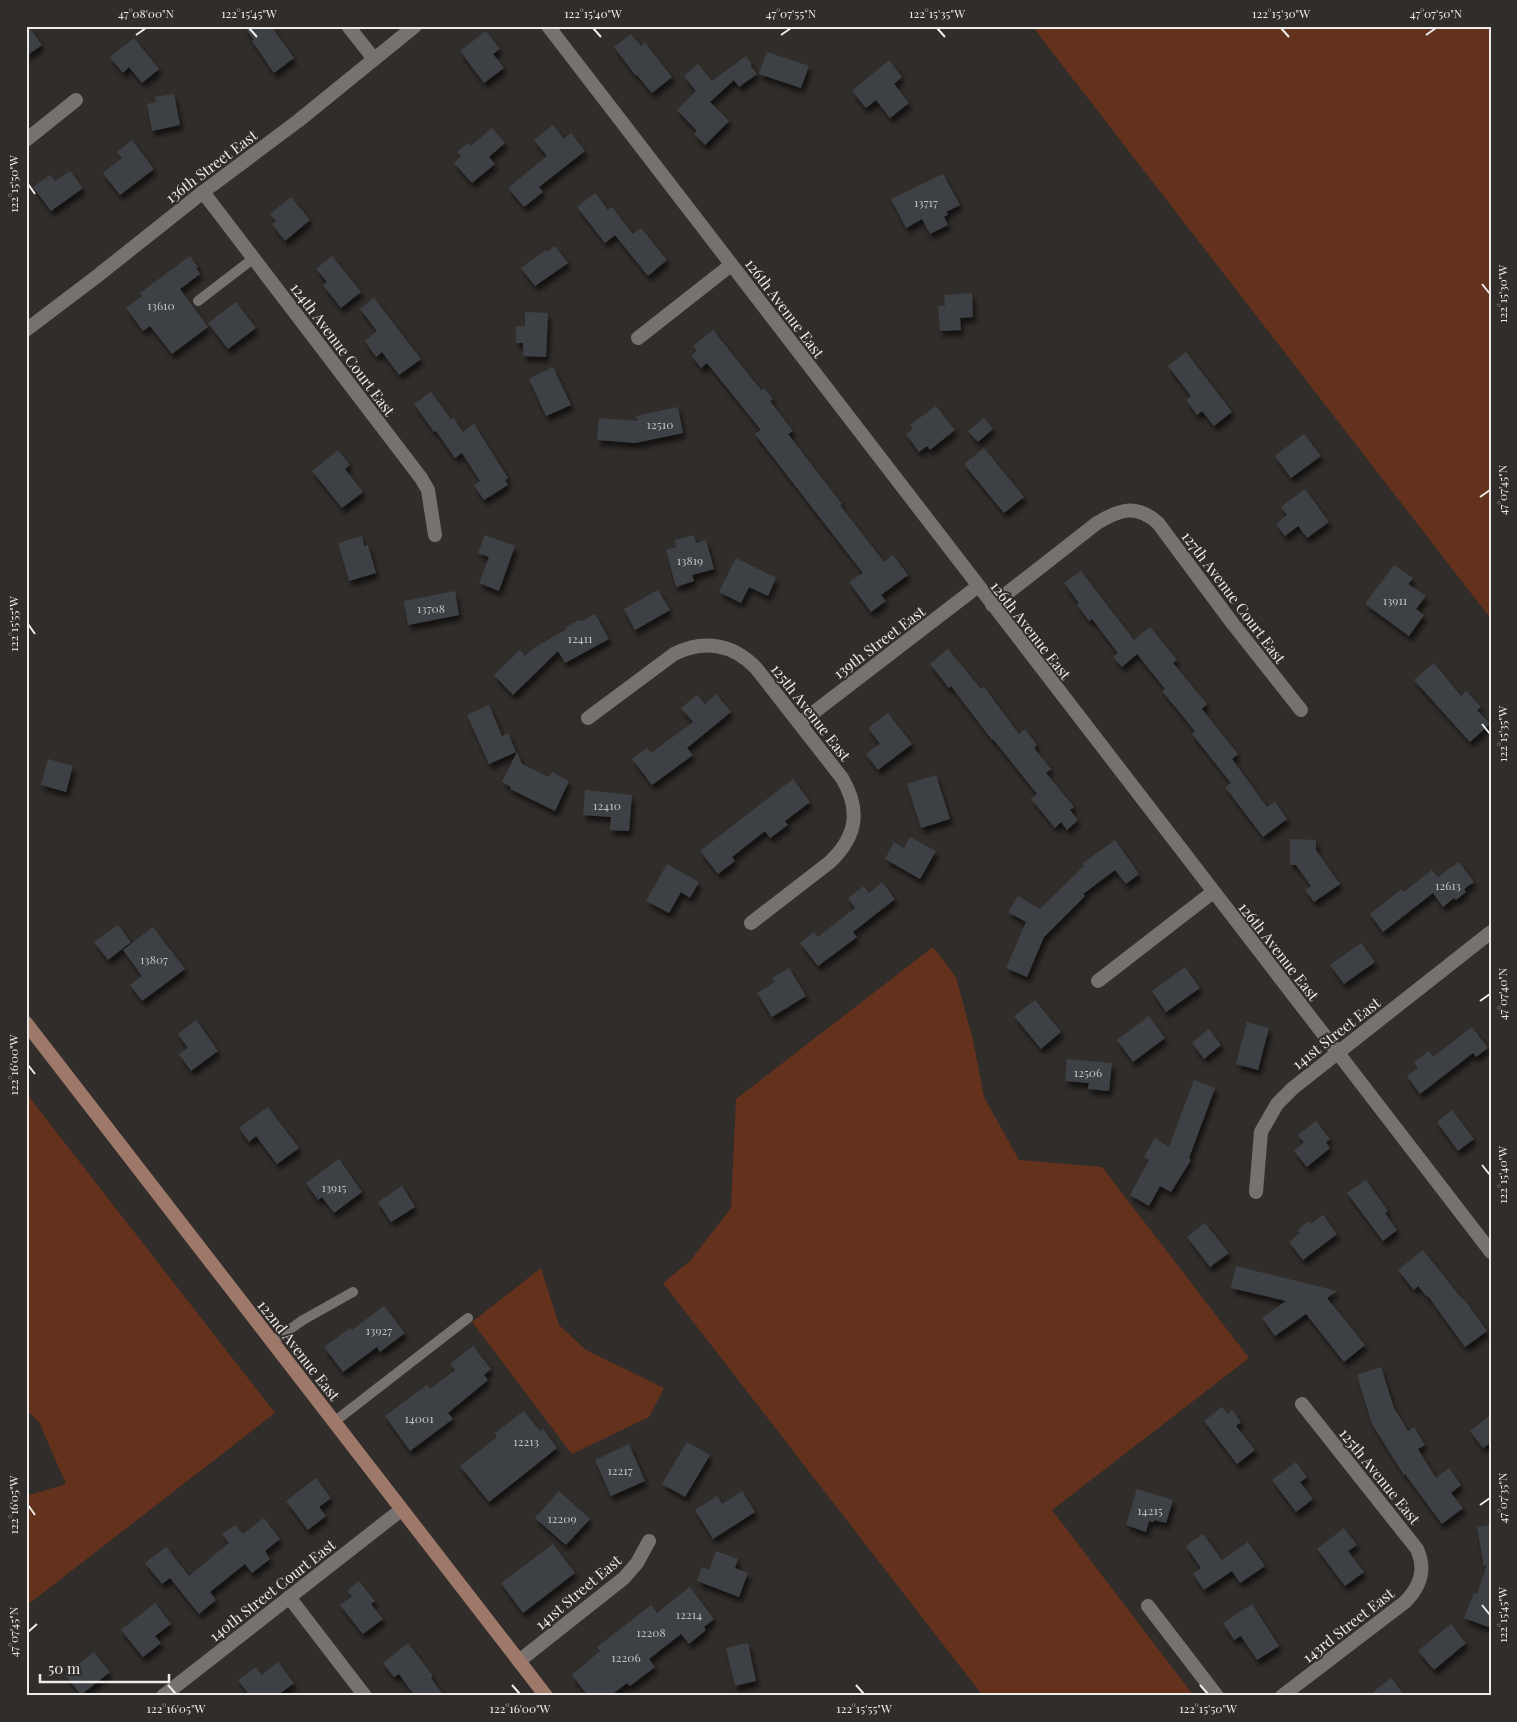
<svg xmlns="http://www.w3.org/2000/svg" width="1517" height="1722" font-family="'Playfair Display',serif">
	<defs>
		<filter id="shadow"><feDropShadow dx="3" dy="5.5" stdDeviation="2.5" flood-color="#0009"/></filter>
	</defs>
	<rect width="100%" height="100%" fill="#312d2b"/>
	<path fill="#64311d" d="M1032,26H1491V619Z
		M933,947L956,977L973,1040L984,1097L1019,1160L1102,1167L1249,1358L1052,1510L1194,1696H983L663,1283L690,1261L731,1208L736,1099Z
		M26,1093L275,1413L26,1606V1496L66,1484L39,1422L26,1410Z
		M541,1268L559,1325L586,1350L664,1388L649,1417L572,1454L472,1322Z"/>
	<path fill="#3e4144" filter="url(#shadow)" d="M26,26H28L42,45L26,56Z
		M244,26H271L294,58L274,73L252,41L254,40Z
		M486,31L500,49L493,54L504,68L484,83L460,51Z
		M631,34L641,46L645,43L672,77L652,93L637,75L636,76L614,47Z
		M134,38L159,69L142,83L129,67L123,73L110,57Z
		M767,52L809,66L801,88L759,74Z
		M746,56L752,64L750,65L757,74L739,87L734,80L710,102L729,121L705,145L694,134L697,131L677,110L696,91L684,76L698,64L712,81Z
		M889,60L902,77L894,84L909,103L890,118L876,100L866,108L852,91Z
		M174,94L180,125L152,131L147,104L157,102L154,97Z
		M553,125L564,139L571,133L585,151L539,187L543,192L524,207L508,188L547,156L534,140Z
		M492,128L505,143L489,157L495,164L472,183L454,163L461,156L457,152L468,143L471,146Z
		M132,140L154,169L120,195L103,173L122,158L117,152Z
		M70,171L83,188L51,211L33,187L50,175L55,181Z
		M943,174L960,205L946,212L948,214L944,217L948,225L930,234L922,219L906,228L891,199Z
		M595,193L608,210L612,207L633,234L641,228L667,260L648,276L615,235L605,243L577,207Z
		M291,197L310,220L285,241L272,224L276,221L270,214Z
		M555,246L568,263L535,286L521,268L546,250L547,252Z
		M190,256L198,267L196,268L200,274L180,289L208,327L172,354L150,326L143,331L126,308L142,296L140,293Z
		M332,256L361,292L341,308L323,285L327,282L316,269Z
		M972,293L973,317L960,318L961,330L940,331L938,306H945L944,295Z
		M374,298L421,359L399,375L382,352L376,357L365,341L377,331L360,309Z
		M236,302L256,328L228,349L208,323Z
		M525,312L548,313L546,357L523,356V343H516V326H525Z
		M713,330L761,390L764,388L773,399L770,401L793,431L788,434L842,504L840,505L884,562L893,555L908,575L881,595L886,601L871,612L849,582L863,573L755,434L761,430L707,363L701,368L691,355L697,351L693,346Z
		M1186,352L1232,412L1214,426L1202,411L1197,415L1186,400L1191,396L1168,366Z
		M553,367L571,405L546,416L529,379Z
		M431,392L451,419L453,417L463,432L474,424L508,478L505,480L508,485L484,500L474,485L480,481L462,453L455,458L436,431L434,432L414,404Z
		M936,406L955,430L930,450L927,446L919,452L906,434L913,429L910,425Z
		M678,407L683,433L635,443L597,440L599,418L638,421L636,416Z
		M984,418L993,429L978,442L968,431Z
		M1304,434L1321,456L1291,478L1275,456Z
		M984,448L1024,497L1004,513L964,464Z
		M338,450L350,465L345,469L363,492L342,508L312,471Z
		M1305,489L1329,522L1307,538L1298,526L1285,536L1276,524L1287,515L1281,507Z
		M485,535L515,546L499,591L479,583L489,557L478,553Z
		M694,535L696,543L706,540L714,569L692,575L694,581L676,587L666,550L676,547L675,540Z
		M362,536L364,546L368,545L376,573L349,581L338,543Z
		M736,558L776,578L768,596L749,587L741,603L719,592Z
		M1394,565L1413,578L1408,584L1426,596L1416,609L1424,615L1409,636L1365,604Z
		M1081,571L1134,640L1150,627L1177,660L1173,663L1207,704L1202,709L1238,754L1232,759L1267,807L1275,802L1287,819L1263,837L1225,787L1231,783L1192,734L1195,731L1162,691L1165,689L1137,654L1122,667L1113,657L1118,653L1092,619L1089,621L1077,605L1079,603L1064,583Z
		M658,590L670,610L635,630L624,609Z
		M455,591L459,615L408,625L404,601Z
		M595,614L609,639L565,663L558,651L513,695L494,675L520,650L525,656L534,648L567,629L566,627L579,620L580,622Z
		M948,649L981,689L984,687L1019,734L1025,729L1037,745L1034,748L1051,769L1046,773L1074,807L1070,810L1078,820L1067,830L1061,822L1055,828L1031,799L1037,794L993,739L992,740L951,686L949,688L930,664Z
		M1434,663L1461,696L1466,691L1481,707L1477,710L1490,724L1470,742L1414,680Z
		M716,694L731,712L687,748L693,755L652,785L632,759L647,748L651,753L693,722L681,708L697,695L705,704Z
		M489,705L502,736L508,733L516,752L489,764L467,715Z
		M888,713L912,744L878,770L866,754L880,744L868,728Z
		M517,752L522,764L549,777L552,772L569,781L555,811L510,789L511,787L502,782Z
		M48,759L73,766L66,792L41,785Z
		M936,775L950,819L921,828L907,784Z
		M793,779L810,802L785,821L788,825L770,838L765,831L732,857L735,861L718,874L700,851Z
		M585,790L632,795L629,831L610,830L611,817L583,815Z
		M910,837L936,851L920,879L885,859L894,842L904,848Z
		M1290,839L1316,840V850L1340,884L1314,902L1305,890L1311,886L1296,865H1290Z
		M1115,840L1139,874L1126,884L1115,870L1083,894L1085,896L1044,937L1027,977L1006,968L1026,922L1008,912L1018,896L1040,909L1084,866L1082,864Z
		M1459,862L1474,882L1464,889L1466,892L1456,900L1454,898L1443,907L1433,893L1383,932L1370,914L1402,889L1404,892L1432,870L1438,877Z
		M667,864L699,882L690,898L681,892L669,913L646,901Z
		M882,882L895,899L853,932L857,937L818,966L800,943L814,932L818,937L855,908L848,898L864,886L869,893Z
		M118,925L131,942L108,960L94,942Z
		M153,927L185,969L142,1001L130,985L142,976L123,950Z
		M1361,943L1375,962L1344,984L1330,965Z
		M1185,967L1200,988L1166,1012L1152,991Z
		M789,968L806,996L772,1017L757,993L775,982L772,978Z
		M1035,1000L1061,1032L1041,1049L1014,1016Z
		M1149,1016L1165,1038L1133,1062L1117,1040Z
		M196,1020L218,1051L191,1071L179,1054L188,1048L178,1034Z
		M1247,1022L1269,1028L1258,1070L1236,1064Z
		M1472,1027L1488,1048L1476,1057L1473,1053L1420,1094L1407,1076L1418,1068L1414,1062L1429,1051L1433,1057Z
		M1209,1029L1221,1045L1204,1059L1192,1043Z
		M1067,1059L1112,1063L1109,1091L1088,1089L1089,1083L1065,1081Z
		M1194,1080L1215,1088L1189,1158L1191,1160L1171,1192L1160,1186L1149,1206L1130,1195L1149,1160L1144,1157L1155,1138L1169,1147Z
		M268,1107L299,1148L277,1164L256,1136L249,1142L239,1128Z
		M1452,1110L1474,1139L1458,1151L1437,1122Z
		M1316,1121L1330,1139L1326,1142L1330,1148L1307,1167L1294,1151L1304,1142L1298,1135Z
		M339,1159L362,1192L334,1213L322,1197L318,1200L306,1183Z
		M1366,1180L1388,1211L1385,1213L1397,1230L1383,1241L1347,1193Z
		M402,1186L415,1207L391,1222L378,1202Z
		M1323,1215L1337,1234L1303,1260L1289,1242L1300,1233L1298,1230L1309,1221L1311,1224Z
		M1205,1223L1229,1253L1210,1267L1187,1237Z
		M1423,1250L1463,1300L1464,1299L1487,1331L1465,1347L1428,1296L1427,1297L1418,1286L1414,1290L1398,1270Z
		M1236,1266L1337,1291L1327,1298L1365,1345L1344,1362L1306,1314L1275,1336L1262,1318L1286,1301L1231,1288Z
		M384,1306L405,1333L380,1352L377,1347L343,1372L324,1347L350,1328L352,1330Z
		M473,1346L491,1369L484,1375L488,1380L448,1413L453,1419L410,1451L385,1416L427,1385L430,1389L455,1370L450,1364Z
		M1381,1367L1394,1408L1408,1431L1414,1427L1425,1445L1418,1449L1436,1478L1449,1468L1461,1485L1451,1493L1463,1508L1442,1524L1405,1474L1404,1475L1372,1424L1357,1375Z
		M1222,1407L1228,1414L1232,1410L1241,1422L1236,1426L1255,1450L1237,1464L1204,1421Z
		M524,1411L540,1431L543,1429L557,1448L489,1502L460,1466L497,1437L495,1433Z
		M1491,1415V1443L1483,1448L1470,1431Z
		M687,1442L710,1455L685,1497L662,1484Z
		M629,1444L645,1481L611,1496L595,1460Z
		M1296,1462L1307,1477L1300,1482L1313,1499L1296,1512L1272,1480Z
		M316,1478L331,1498L319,1507L326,1516L308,1530L286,1501Z
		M1137,1489L1173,1500L1166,1523L1154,1520V1522L1149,1521L1146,1532L1126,1525Z
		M559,1491L590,1519L566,1545L535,1518Z
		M742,1491L755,1512L713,1539L695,1510L717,1496L722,1504Z
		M264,1518L280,1539L265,1551L270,1559L252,1573L245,1564L210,1592L216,1600L199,1614L170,1578L162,1584L145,1563L166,1547L189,1576L229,1543L222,1534L235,1525L243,1534Z
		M1491,1525V1628L1464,1618L1474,1593L1477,1594L1487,1565L1484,1566L1477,1527Z
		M1344,1528L1357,1545L1348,1551L1364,1572L1345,1586L1317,1549Z
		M1203,1534L1222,1560L1248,1542L1265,1566L1240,1583L1232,1571L1204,1590L1193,1574L1201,1568L1186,1546Z
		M553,1544L575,1573L523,1613L501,1583Z
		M716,1551L738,1559L735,1568L748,1573L739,1597L697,1581L702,1567L709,1570Z
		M359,1581L375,1601L371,1604L383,1619L363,1634L340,1605L352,1596L347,1591Z
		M690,1587L714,1619L704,1627L706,1630L689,1644L681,1634L649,1659L655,1667L630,1686L627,1683L610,1696H588L572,1675L600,1651L597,1647L651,1605L657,1613Z
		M155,1603L171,1624L155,1636L161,1643L143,1657L121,1630Z
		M1252,1604L1279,1646L1257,1660L1241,1636L1234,1640L1223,1623Z
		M1451,1624L1466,1643L1434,1670L1418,1651Z
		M408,1643L433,1676L431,1678L444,1696H415L399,1674L394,1677L383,1663Z
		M748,1643L756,1681L735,1686L726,1648Z
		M94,1652L110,1672L81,1695L65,1675Z
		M278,1662L294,1683L277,1696H250L238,1680L256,1667L262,1675Z
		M1391,1678L1405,1696H1368Z"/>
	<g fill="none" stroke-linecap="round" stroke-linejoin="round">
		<path stroke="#777270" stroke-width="10" d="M198,301L254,258
			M272,1342L303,1320L353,1292
			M334,1422L468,1318"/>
		<path stroke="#777270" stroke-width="14" d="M348,26L374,59
			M548,26L1491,1252
			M26,140L76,100
			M203,192L421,478L428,490L435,535
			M638,338L731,265
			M992,605L1097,523C1119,510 1136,503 1158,523L1233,624L1301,710
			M588,718L674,654C704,639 733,644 756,668L842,778C861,810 857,836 830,862L751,923
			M800,723L977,587
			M1098,981L1213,892
			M1256,1192L1261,1132L1277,1104L1293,1088L1491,932
			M289,1597L365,1696
			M1148,1606L1217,1696
			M519,1661L624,1578L637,1563L649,1541
			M163,1696L401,1510
			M1282,1696L1405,1602C1421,1586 1426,1569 1417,1549L1302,1404"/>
		<path stroke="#777270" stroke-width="14" d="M26,330L96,277L203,192L298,121L415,26"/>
		<path stroke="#9e796a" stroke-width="14" d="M26,1023L546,1696"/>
	</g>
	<path fill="none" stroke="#eeecea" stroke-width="2" d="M249,28L257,37M593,28L601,37M937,28L945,37M1281,28L1289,37M136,35L146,28M781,35L791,28M1426,35L1436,28M28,184L35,194M1482,284L1490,294M1480,497L1490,490M28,624L35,634M1482,724L1490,734M1480,1001L1490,994M28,1065L35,1074M1482,1165L1490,1175M28,1505L35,1515M1480,1505L1490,1498M1482,1605L1490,1615M28,1632L37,1624M168,1685L176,1694M512,1685L520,1694M856,1685L864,1694M1200,1685L1208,1694"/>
	<g text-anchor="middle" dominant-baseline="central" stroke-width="4" stroke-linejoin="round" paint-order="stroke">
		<g font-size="12" fill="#c2c1c0">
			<text x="926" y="202">13717</text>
			<text x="161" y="305">13610</text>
			<text x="660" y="424">12510</text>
			<text x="690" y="560">13819</text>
			<text x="1395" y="600">13911</text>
			<text x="431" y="608">13708</text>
			<text x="580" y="638">12411</text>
			<text x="607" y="805">12410</text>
			<text x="1448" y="885">12613</text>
			<text x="154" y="959">13807</text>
			<text x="1088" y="1072">12506</text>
			<text x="334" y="1187">13915</text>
			<text x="379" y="1330">13927</text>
			<text x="419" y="1418">14001</text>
			<text x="526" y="1441">12213</text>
			<text x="620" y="1470">12217</text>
			<text x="1150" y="1510">14215</text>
			<text x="562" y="1518">12209</text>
			<text x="689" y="1614">12214</text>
			<text x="651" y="1632">12208</text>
			<text x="626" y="1657">12206</text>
		</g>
		<g font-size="15" fill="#eeecea" stroke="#312d2b">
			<text transform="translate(211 166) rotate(-37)">136th Street East</text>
			<text transform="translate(785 308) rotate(53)">126th Avenue East</text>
			<text transform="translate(343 349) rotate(53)">124th Avenue Court East</text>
			<text transform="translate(1234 597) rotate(53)">127th Avenue Court East</text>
			<text transform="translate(1031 630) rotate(52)">126th Avenue East</text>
			<text transform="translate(879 642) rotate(-37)">139th Street East</text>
			<text transform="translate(811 712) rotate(52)">125th Avenue East</text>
			<text transform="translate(1279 951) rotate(52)">126th Avenue East</text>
			<text transform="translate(1336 1033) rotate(-38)">141st Street East</text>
			<text transform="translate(299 1350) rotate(52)">122nd Avenue East</text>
			<text transform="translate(1380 1476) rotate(51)">125th Avenue East</text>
			<text transform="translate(272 1590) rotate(-38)">140th Street Court East</text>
			<text transform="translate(578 1592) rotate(-40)">141st Street East</text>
			<text transform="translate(1348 1625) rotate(-38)">143rd Street East</text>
		</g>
	</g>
	<rect width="1517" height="1722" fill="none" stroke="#312d2b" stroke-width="55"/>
	<path d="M40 1674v8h129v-8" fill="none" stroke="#eeecea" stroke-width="2.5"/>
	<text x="48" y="1674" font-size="15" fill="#eeecea" stroke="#312d2b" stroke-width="4" paint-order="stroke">50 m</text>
	<rect x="28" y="28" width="1462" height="1666" fill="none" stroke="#eeecea" stroke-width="2"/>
	<g font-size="12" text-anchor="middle" fill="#eeecea">
		<text x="146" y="18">47°08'00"N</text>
		<text x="249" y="18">122°15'45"W</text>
		<text x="593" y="18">122°15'40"W</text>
		<text x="791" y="18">47°07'55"N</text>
		<text x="937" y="18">122°15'35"W</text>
		<text x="1281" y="18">122°15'30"W</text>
		<text x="1436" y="18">47°07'50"N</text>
		<text transform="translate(14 184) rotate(-90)" y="4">122°15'50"W</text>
		<text transform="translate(1503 294) rotate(-90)" y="4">122°15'30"W</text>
		<text transform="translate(1503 490) rotate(-90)" y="4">47°07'45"N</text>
		<text transform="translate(14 624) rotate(-90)" y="4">122°15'55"W</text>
		<text transform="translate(1503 734) rotate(-90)" y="4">122°15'35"W</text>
		<text transform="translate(1503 994) rotate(-90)" y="4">47°07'40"N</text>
		<text transform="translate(14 1065) rotate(-90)" y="4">122°16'00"W</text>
		<text transform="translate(1503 1175) rotate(-90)" y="4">122°15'40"W</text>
		<text transform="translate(1503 1498) rotate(-90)" y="4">47°07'35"N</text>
		<text transform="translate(14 1505) rotate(-90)" y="4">122°16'05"W</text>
		<text transform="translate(1503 1615) rotate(-90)" y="4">122°15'45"W</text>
		<text transform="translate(14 1632) rotate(-90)" y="4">47°07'45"N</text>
		<text x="176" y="1713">122°16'05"W</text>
		<text x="520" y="1713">122°16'00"W</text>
		<text x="864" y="1713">122°15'55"W</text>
		<text x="1208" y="1713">122°15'50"W</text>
	</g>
</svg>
